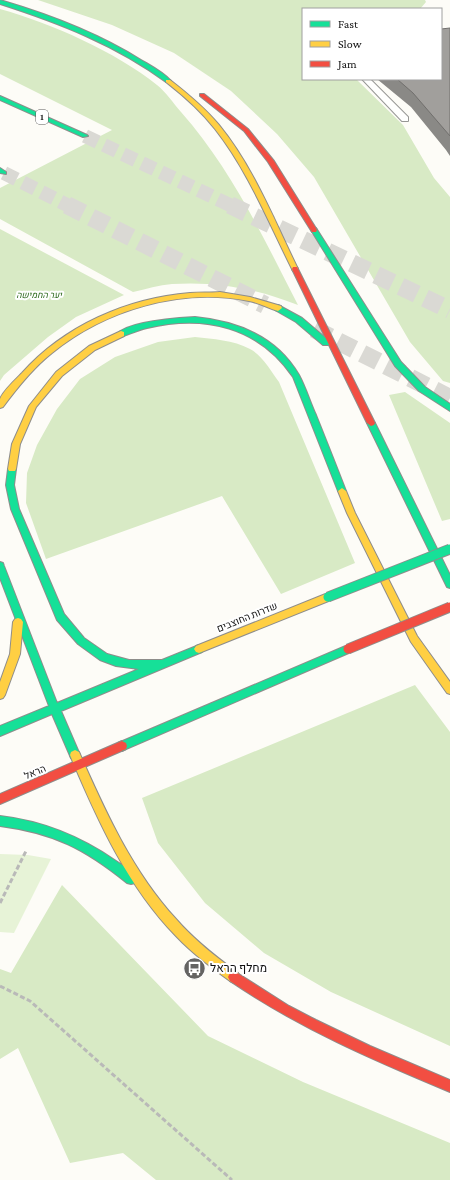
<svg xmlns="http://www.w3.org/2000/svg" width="450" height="1180" font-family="'Crimson Pro',Heebo,serif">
	<rect width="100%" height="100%" fill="#fdfcf7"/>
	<path fill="#e7f3d7" d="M0,854L28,855L51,859L14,933L0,932Z"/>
	<path fill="#d8eac5" d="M38,0H425L426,2L420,9H303V79H356L403,125L434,178L450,197V383L443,381L410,342L314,177L277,134L231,91L174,53L112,25Z
		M0,9C51,23 116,52 157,85C166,92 173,103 181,112C232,170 263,237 298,305C257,289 217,281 172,284C159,285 146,289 133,292L0,219V188L112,130L0,74Z
		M0,229L124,295L76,317L48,337L4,375L0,381Z
		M195,337C213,339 233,340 250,349C262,355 271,371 279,382L355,563L281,594L222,496L46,559L26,503L27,473L37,445L57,409L80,379L115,357L158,342Z
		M405,392L450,423V519L442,521L389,395Z
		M415,685L450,732V1046L331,992L264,953L205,903L158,843L142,798Z
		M62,885L208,1036L303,1082L450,1143V1180H156L123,1153L70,1163L18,1048L0,1059V969L11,973Z"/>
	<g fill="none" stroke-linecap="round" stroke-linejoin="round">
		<path stroke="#dad9d4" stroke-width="14" stroke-dasharray="14 7" stroke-linecap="butt" d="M85,136L232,206
			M4,173L69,206"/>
		<path stroke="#dad9d4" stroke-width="18" stroke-dasharray="18 9" stroke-linecap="butt" d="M67,205L265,305
			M230,205L450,310
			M314,329L450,398"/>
		<defs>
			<path id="lane" d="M362,79H370L408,117V121H402Z"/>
			<path id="fast" d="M0,0C48,14 98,33 141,60C151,66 163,72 171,81L166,82C116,45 59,23 0,4Z
				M0,96L87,135L88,136L83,137L0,100Z
				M0,168L6,172V174L0,173Z
				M312,228H316L401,362L425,387L450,404V411L419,391L395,366L311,230Z
				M278,305L302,318L329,341V345H323L296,322L275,310L274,308Z
				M195,317C237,321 277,337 299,375C306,388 310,402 316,415C326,440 336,465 346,491L345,493L342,494L338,491L293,377C259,327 205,314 147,328C138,330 130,334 121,337L117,334C129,321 177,318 195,317Z
				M371,420L375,423L450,575V588L447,587L367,423Z
				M12,466L16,469L14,485L19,509L64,614L84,638L107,654L129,660H162L199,645L202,646L204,649L202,652L61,711L80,755L79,758L75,760L71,758L52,714L0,736V726L49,706L0,578V562L3,563L4,566L57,703L139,669L116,666L100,660L78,644L57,620L11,509L6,485L8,469Z
				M348,645L351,646L353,649L351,652L126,749L122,751L118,749L117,746L118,743Z
				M0,816C43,821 80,836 116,861C123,866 133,871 136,879L135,883L131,884L127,883C85,849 54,833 0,826Z"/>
			<path id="slow" d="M166,80H170C188,94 205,108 219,125C254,168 274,220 298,269L297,271H293L292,269C268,221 248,171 215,129C201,111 184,96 166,82Z
				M220,292L250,297L281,306L282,308L278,311C268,308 259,303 249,301C181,287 105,310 52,353C33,368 17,388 3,407L0,408C0,405 0,401 0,399C3,391 16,379 22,373C64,326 127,298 190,293C200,292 210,293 220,292Z
				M121,331L124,332V336L95,350L62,376L36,407L20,444L16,469L15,471H9L8,469L12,444L29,406L56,372L89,346Z
				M342,488L346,491L355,513L417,636L450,682V694L447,693L411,642L347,513L338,491Z
				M328,593L331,594L333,597L331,600L199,653L196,652L194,649L196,646Z
				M18,618L21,619L23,622L20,654L5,695L3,698L0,699V682L10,654L13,622L15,619Z
				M75,750L79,752C105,811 132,871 176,919C194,940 216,957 238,973L240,977L238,981L234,983L230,981C211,967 192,953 176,936C127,886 97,819 70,755L71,752Z"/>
			<path id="jam" d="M200,94H204L248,129L274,161L317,230L316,232H312L268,162L244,131L200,96Z
				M293,267H297L375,423L374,425L371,426L367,423L292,269Z
				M122,741L126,743L127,746L126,749L0,804V794Z
				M234,971L289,1006L316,1020L370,1046L450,1080V1092C373,1060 299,1028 230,981L228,977L230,973Z"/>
		</defs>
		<use href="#lane" stroke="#979795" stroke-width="2"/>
		<use href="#fast" stroke="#8e8d8b" stroke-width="2"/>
		<use href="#slow" stroke="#8e8d8b" stroke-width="2"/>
		<use href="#jam" stroke="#8e8d8b" stroke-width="2"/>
		<path stroke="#b9b9b8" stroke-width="3" stroke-dasharray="5 2.5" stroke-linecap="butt" d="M0,903L26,851
			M0,986L30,1001L232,1180"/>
		<use href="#lane" fill="#fffffe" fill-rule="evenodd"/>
		<use href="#fast" fill="#16e098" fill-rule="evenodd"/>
		<use href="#slow" fill="#ffcf43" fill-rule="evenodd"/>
		<use href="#jam" fill="#f24e42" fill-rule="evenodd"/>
		<defs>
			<path id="fast-bridge" d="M328,597L450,549"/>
			<path id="jam-bridge" d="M348,649L450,607"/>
		</defs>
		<use href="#fast-bridge" stroke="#8e8d8b" stroke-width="11" stroke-linecap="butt"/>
		<use href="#jam-bridge" stroke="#8e8d8b" stroke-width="11" stroke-linecap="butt"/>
		<use href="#fast-bridge" stroke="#16e098" stroke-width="9"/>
		<use href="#jam-bridge" stroke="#f24e42" stroke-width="9"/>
	</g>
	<path fill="#8a8986" d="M450,28V156L446,150L411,107L377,79H441Z"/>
	<path fill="#a19f9c" stroke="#716f6d" d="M450,28V136L413,93L397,79H441V29Z"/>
	<defs>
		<symbol id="bus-disc" viewBox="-11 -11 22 22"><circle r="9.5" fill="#646362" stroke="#fff"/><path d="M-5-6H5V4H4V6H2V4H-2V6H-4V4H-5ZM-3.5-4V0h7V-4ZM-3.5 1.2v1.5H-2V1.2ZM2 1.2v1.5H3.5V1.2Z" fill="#fff"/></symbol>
	</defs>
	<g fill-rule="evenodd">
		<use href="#bus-disc" x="182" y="956" width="25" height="25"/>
	</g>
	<g text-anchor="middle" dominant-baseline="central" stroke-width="4" stroke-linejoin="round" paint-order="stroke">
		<rect fill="#fff" stroke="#585858" stroke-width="1" x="36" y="110" width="12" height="14" rx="3"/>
		<g font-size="9" font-weight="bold" fill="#111">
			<text x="42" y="117">1</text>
		</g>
		<g font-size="9" font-style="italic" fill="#2f6b1f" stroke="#fff">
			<text x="39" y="295">יער החמישה</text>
		</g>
		<g font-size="10" fill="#111" stroke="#fff">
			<text transform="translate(247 617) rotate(-22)">שדרות החוצבים</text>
			<text transform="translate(35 772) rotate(-23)">הראל</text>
		</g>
		<g font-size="12" fill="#111" stroke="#fff" text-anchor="start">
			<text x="210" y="968">מחלף הראל</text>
		</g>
	</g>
	<rect x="302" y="8" width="140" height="72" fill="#ffffff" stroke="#a0a0a0"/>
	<rect x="310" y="21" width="20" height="6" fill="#16e098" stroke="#a0a0a0"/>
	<text x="338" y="28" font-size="12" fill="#111111">Fast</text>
	<rect x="310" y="41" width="20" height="6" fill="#ffcf43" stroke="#a0a0a0"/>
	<text x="338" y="48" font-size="12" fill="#111111">Slow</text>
	<rect x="310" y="61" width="20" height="6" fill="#f24e42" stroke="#a0a0a0"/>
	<text x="338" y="68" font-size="12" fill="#111111">Jam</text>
</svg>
